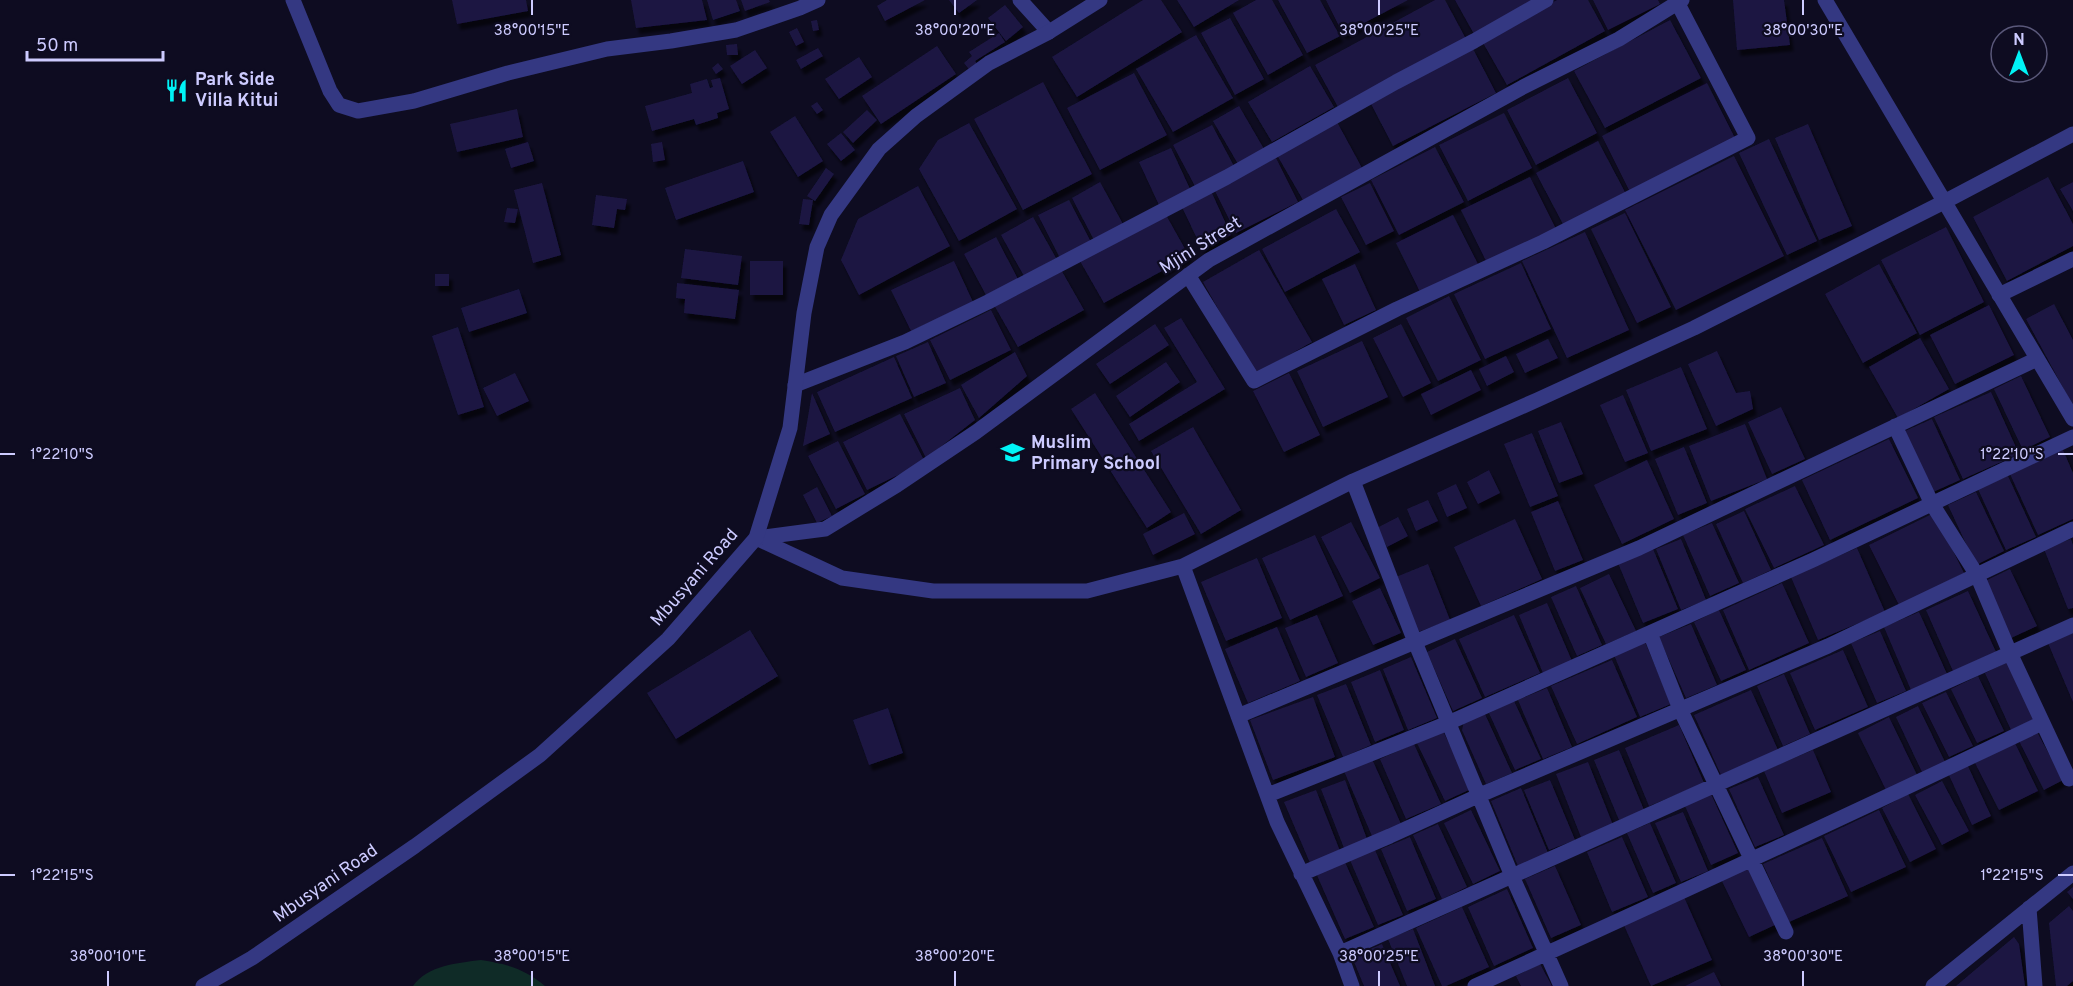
<svg xmlns="http://www.w3.org/2000/svg" width="2073" height="986" font-family="Overpass,sans-serif">
	<defs>
		<filter id="shadow"><feDropShadow dx="3.5" dy="6" stdDeviation="1.5" flood-color="#0009"/></filter>
	</defs>
	<rect width="100%" height="100%" fill="#0e0c21"/>
	<path fill="#0f2b27" d="M481,960C507,964 525,969 545,986H413C428,965 458,963 481,960Z"/>
	<path fill="#1c1742" filter="url(#shadow)" d="M452,0H526L528,11L457,24Z
		M631,0H702L707,20L636,28Z
		M707,0H736L740,11L713,20Z
		M741,0H769L770,2L745,11Z
		M887,0H925L885,21L877,6Z
		M949,0H977L959,13Z
		M1143,0H1161L1182,32L1077,97L1052,57Z
		M1177,0H1239L1194,27Z
		M1256,0H1272L1303,55L1268,75L1233,13Z
		M1278,0H1320L1340,36L1307,53Z
		M1326,0H1408L1343,34Z
		M1435,0H1445L1466,39L1338,107L1315,65Z
		M1455,0H1536L1474,34Z
		M1557,0H1588L1605,31L1507,85L1482,41Z
		M1593,0H1658L1660,4L1608,30Z
		M1733,0H1784L1790,45L1737,50Z
		M1005,5L1023,27L1006,41L988,18Z
		M1230,18L1264,79L1235,95L1201,33Z
		M817,20L819,30L813,31L811,21Z
		M1670,20L1701,78L1605,128L1574,71Z
		M797,28L804,42L796,46L789,32Z
		M999,33L1005,42L975,61L979,67L972,73L964,63L972,56L969,52Z
		M1196,35L1233,98L1173,132L1136,69Z
		M737,44L738,55H727L726,45Z
		M937,46L956,74L881,124L862,96Z
		M1472,47L1496,93L1393,146L1369,100Z
		M818,48L823,56L801,69L796,60Z
		M755,50L767,68L742,84L730,66Z
		M859,57L872,77L839,99L825,79Z
		M718,63L723,69L716,74L712,68Z
		M1310,66L1334,107L1272,142L1248,102Z
		M1134,73L1167,135L1100,170L1067,108Z
		M720,78L729,109L717,113L718,118L696,125L694,119L652,131L645,106L692,93L690,84L707,79L710,88L713,87L711,80Z
		M1568,78L1597,133L1536,165L1507,110Z
		M1043,82L1092,174L1023,210L974,119Z
		M1707,83L1735,138L1630,192L1602,136Z
		M817,102L823,110L817,114L811,106Z
		M1239,106L1264,149L1238,164L1213,121Z
		M517,109L523,137L457,152L450,124Z
		M867,110L877,120L853,143L843,132Z
		M1504,113L1532,168L1468,201L1439,145Z
		M795,116L823,161L798,177L770,132Z
		M1337,122L1362,168L1303,200L1277,155Z
		M969,123L1017,209L959,241L919,169L938,140Z
		M1808,124L1852,226L1819,240L1775,138Z
		M1212,125L1235,168L1196,188L1173,145Z
		M841,133L855,150L841,161L827,144Z
		M1769,139L1817,241L1787,255L1739,153Z
		M1598,141L1626,194L1564,226L1536,173Z
		M528,142L534,161L511,168L505,149Z
		M662,142L665,160L653,162L651,144Z
		M1435,147L1464,202L1399,235L1371,180Z
		M1171,148L1191,191L1159,205L1139,162Z
		M1734,156L1784,256L1676,310L1625,210Z
		M1276,158L1298,202L1236,233L1214,189Z
		M743,161L754,192L676,220L665,188Z
		M826,168L834,174L815,201L807,196Z
		M1530,177L1556,229L1487,263L1461,210Z
		M2048,177L2073,224V246L2007,281L1973,217Z
		M1100,182L1123,224L1094,240L1072,198Z
		M2073,182V211L2060,189Z
		M542,183L561,255L533,263L514,190Z
		M1370,183L1394,231L1366,245L1341,197Z
		M918,186L950,246L859,295L841,260L858,219Z
		M1211,191L1231,235L1202,249L1181,205Z
		M596,195L627,199L625,210L617,209L614,228L592,225Z
		M803,199L813,200L809,225L799,224Z
		M1069,200L1091,242L1060,258L1038,215Z
		M507,208L518,209L515,223L504,222Z
		M1336,209L1360,252L1285,292L1262,249Z
		M1625,213L1671,307L1637,323L1591,229Z
		M1166,215L1189,256L1104,303L1080,261Z
		M1453,215L1478,264L1420,292L1396,243Z
		M1033,217L1056,258L1024,276L1001,235Z
		M1946,227L1984,302L1920,335L1881,260Z
		M1585,232L1629,330L1567,358L1522,261Z
		M996,237L1018,279L986,295L964,254Z
		M685,249L742,256L738,285L681,278Z
		M1259,250L1312,342L1255,374L1203,282Z
		M750,261H783V295H750Z
		M954,261L973,302L911,331L891,290Z
		M1521,263L1551,329L1485,359L1454,294Z
		M1355,264L1376,310L1344,325L1322,279Z
		M1879,264L1917,333L1863,363L1825,294Z
		M1060,268L1084,310L1018,347L994,305Z
		M435,274H449V286H435Z
		M677,283L739,290L735,319L684,313L685,299L676,298Z
		M519,289L527,313L469,332L461,308Z
		M1449,296L1481,360L1438,381L1406,318Z
		M2054,304L2073,340V406L2026,319Z
		M1989,305L2014,355L1955,384L1930,335Z
		M991,310L1011,350L950,380L930,340Z
		M1181,318L1225,389L1139,441L1129,424L1197,382L1164,328Z
		M1155,324L1169,345L1110,384L1096,364Z
		M1401,324L1431,383L1403,397L1373,338Z
		M458,327L484,407L458,415L432,336Z
		M1920,338L1949,389L1898,418L1869,367Z
		M1548,339L1558,358L1525,373L1516,354Z
		M1362,341L1388,397L1323,427L1297,371Z
		M928,342L946,383L914,397L896,356Z
		M1717,351L1736,393L1750,391L1753,409L1716,426L1688,364Z
		M1015,352L1027,376L979,418L961,385Z
		M1506,356L1514,372L1487,386L1479,369Z
		M894,357L912,398L835,432L817,392Z
		M1166,362L1180,382L1130,417L1116,396Z
		M1681,367L1707,429L1651,451L1626,390Z
		M1471,370L1481,390L1431,415L1421,394Z
		M515,373L529,401L497,416L483,388Z
		M1289,373L1320,435L1284,452L1253,391Z
		M2021,376L2050,437L2023,450L1994,389Z
		M960,388L975,420L926,458L904,414Z
		M1991,392L2019,454L1963,479L1934,417Z
		M812,393L830,434L803,446Z
		M1095,393L1171,512L1147,528L1071,409Z
		M1623,395L1648,453L1625,462L1600,405Z
		M1781,407L1805,459L1772,474L1748,422Z
		M900,414L925,462L867,490L843,442Z
		M1932,419L1960,480L1933,492L1905,431Z
		M1561,422L1583,474L1559,483L1538,431Z
		M1745,424L1767,479L1711,501L1689,446Z
		M1193,427L1241,510L1201,534L1151,451Z
		M1532,433L1558,496L1530,507L1504,444Z
		M1889,439L1918,498L1830,540L1802,480Z
		M838,441L865,494L836,509L808,456Z
		M1684,447L1707,503L1678,515L1655,459Z
		M2063,450L2073,473V519L2038,535L2010,474Z
		M1647,460L1674,519L1622,544L1594,485Z
		M1489,470L1500,493L1478,504L1467,482Z
		M2008,476L2036,537L2006,550L1978,489Z
		M1456,484L1467,508L1447,517L1437,493Z
		M1795,486L1824,545L1774,568L1745,509Z
		M817,487L832,516L817,523L803,495Z
		M1976,492L2004,551L1976,565L1948,505Z
		M1428,500L1438,521L1416,531L1407,509Z
		M1558,501L1583,560L1555,571L1531,512Z
		M1744,511L1771,570L1743,583L1716,524Z
		M1184,513L1195,534L1153,555L1143,534Z
		M1934,513L1964,573L1899,605L1869,545Z
		M1398,517L1408,536L1387,547L1377,528Z
		M1515,519L1542,579L1481,606L1454,547Z
		M1351,522L1380,578L1350,593L1321,537Z
		M1712,523L1739,583L1710,596L1683,535Z
		M1315,535L1343,596L1290,620L1262,558Z
		M1681,539L1706,600L1681,610L1656,549Z
		M2071,539L2073,545V608L2068,609L2044,549Z
		M1857,548L1885,612L1818,640L1791,577Z
		M1653,549L1678,609L1643,623L1618,563Z
		M1257,558L1282,618L1226,641L1201,582Z
		M1428,564L1450,620L1418,632L1396,577Z
		M2010,569L2037,626L2011,638L1983,582Z
		M1609,574L1636,631L1606,644L1580,588Z
		M1782,583L1809,643L1749,670L1723,610Z
		M1576,586L1602,645L1577,656L1551,597Z
		M1380,588L1401,633L1373,645L1352,601Z
		M1968,591L1996,652L1953,671L1926,610Z
		M1547,603L1572,661L1543,673L1519,615Z
		M1719,610L1746,670L1721,681L1694,622Z
		M1919,612L1947,674L1911,690L1884,627Z
		M1317,615L1338,663L1306,677L1285,628Z
		M1514,615L1540,673L1485,697L1459,639Z
		M1691,624L1717,685L1686,698L1659,637Z
		M1277,627L1300,681L1248,703L1225,649Z
		M750,630L778,676L676,739L647,693Z
		M1880,631L1906,691L1877,703L1851,643Z
		M2073,633V702L2048,643Z
		M1455,639L1482,698L1453,711L1427,652Z
		M1645,642L1671,704L1640,717L1614,655Z
		M1843,650L1868,707L1815,730L1790,673Z
		M1411,657L1437,718L1408,730L1383,669Z
		M1612,660L1637,717L1577,744L1551,686Z
		M2008,662L2034,719L2011,730L1985,673Z
		M1380,670L1404,730L1375,742L1351,682Z
		M1784,674L1810,734L1783,746L1757,686Z
		M1978,676L2004,731L1977,743L1951,689Z
		M1346,684L1371,745L1343,757L1317,695Z
		M1547,688L1572,747L1543,759L1518,700Z
		M1751,690L1778,750L1721,775L1694,715Z
		M1946,692L1973,746L1949,757L1922,703Z
		M1313,697L1335,757L1273,780L1250,720Z
		M1514,701L1541,759L1515,770L1489,713Z
		M1918,706L1945,762L1922,772L1896,717Z
		M888,708L903,753L869,765L853,720Z
		M1484,712L1512,773L1486,784L1462,730L1464,721Z
		M1889,717L1917,775L1886,790L1858,733Z
		M1679,725L1704,783L1649,806L1625,748Z
		M1443,731L1471,789L1445,801L1417,743Z
		M2037,732L2063,780L2044,790L2019,741Z
		M2015,743L2038,791L1999,810L1975,763Z
		M1414,744L1441,804L1406,819L1380,759Z
		M1619,750L1644,810L1619,820L1594,760Z
		M1813,750L1831,792L1782,813L1764,771Z
		M1372,759L1401,824L1372,836L1344,771Z
		M1588,762L1613,825L1581,837L1556,774Z
		M1967,764L1991,816L1972,825L1948,773Z
		M1758,777L1784,835L1755,847L1729,789Z
		M1345,780L1367,839L1344,848L1321,789Z
		M1550,780L1575,840L1549,850L1524,790Z
		M1942,781L1969,831L1942,845L1915,795Z
		M1521,788L1548,853L1518,866L1491,801Z
		M1316,790L1340,851L1310,863L1284,802Z
		M1711,794L1738,853L1711,865L1685,806Z
		M1908,794L1936,849L1910,862L1882,808Z
		M1471,810L1500,871L1473,884L1444,823Z
		M1879,810L1906,867L1851,892L1824,836Z
		M1683,812L1708,871L1681,882L1655,823Z
		M1650,823L1676,883L1653,893L1627,833Z
		M1438,824L1467,887L1442,899L1413,835Z
		M1410,837L1436,899L1407,911L1381,849Z
		M1622,837L1648,897L1612,912L1587,852Z
		M1822,838L1848,896L1789,922L1763,864Z
		M1375,850L1403,915L1378,925L1350,860Z
		M1344,860L1374,927L1345,939L1316,873Z
		M1748,863L1777,924L1749,937L1720,877Z
		M1555,866L1581,925L1551,938L1525,879Z
		M2073,887V899L2067,892Z
		M1507,889L1533,948L1494,966L1468,907Z
		M1684,897L1712,960L1651,986L1623,923Z
		M2069,906L2073,911V981L2067,986H2056L2049,923Z
		M1462,907L1489,967L1446,986H1442L1416,928Z
		M1413,929L1435,986H1407L1388,939Z
		M2014,937L2019,944L2025,986H1956Z
		M1382,944L1400,986H1364L1352,957Z
		M1540,964L1552,986H1521L1516,976Z
		M1714,972L1721,986H1685Z"/>
	<g fill="none" stroke-linecap="round" stroke-linejoin="round">
		<path stroke="#343882" stroke-width="15" d="M293,0L330,91L339,105L358,111L414,101L508,73L607,49L671,41L736,30L800,8L818,0
			M1020,0L1049,32
			M1825,0L2073,419
			M1188,275L1254,381L1397,309L1543,242L1748,138L1676,0
			M1999,295L2073,259
			M795,385L905,342L988,302L1227,177L1396,82L1474,41L1546,0
			M1895,426L1932,504L1977,575L2010,653L2069,779
			M1353,481L1415,642L1512,876L1561,986
			M756,538L842,578L933,591H1087L1183,566L1353,481L1537,400L1694,328L1944,202L2073,134
			M756,538L825,529L897,485L976,432L1209,260L1523,87L1619,39L1682,0
			M1183,566L1277,822L1340,953L1352,986
			M1650,633L1680,709L1786,932
			M1238,716L1639,548L2037,359
			M1268,795L1448,723L1813,560L2073,437
			M1301,874L1390,836L1480,795L1828,646L2073,529
			M2029,908L2035,986
			M1340,953L2073,625
			M1475,986C1665,900 1854,813 2042,723
			M1933,986L2073,873"/>
		<path stroke="#343882" stroke-width="15" d="M203,986L252,958L415,846L540,755L668,639L756,538L790,428L804,313L817,247L831,215L879,149L916,116L989,63L1049,32L1100,0"/>
	</g>
	<path fill="none" stroke="#cdcbff" stroke-width="2" d="M532,0V15M955,0V15M1379,0V15M1803,0V15M0,454H15M2058,454H2073M0,875H15M2058,875H2073M108,971V986M532,971V986M955,971V986M1379,971V986M1803,971V986"/>
	<defs>
		<symbol id="restaurant-bare" viewBox="-9 -9 18 18"><path d="M-5-6h1v4h1v-4h1v4h1v-4h1v5L-1.5 .5V6h-2V.5L-5-1ZM5-6V6H3V1.5H1.5Q1.5-4 5-6Z" fill="#00f3f6" stroke="#0e0c21" stroke-width="2.5" paint-order="stroke"/></symbol>
		<symbol id="school-bare" viewBox="-9 -9 18 18"><path d="M0-5L7-2L0 1L-7-2ZM-4 1L0 2.5L4 1V4Q0 6-4 4Z" fill="#00f3f6" stroke="#0e0c21" stroke-width="2.5" paint-order="stroke"/></symbol>
	</defs>
	<g fill-rule="evenodd">
		<use href="#restaurant-bare" x="160" y="74" width="33" height="33"/>
		<use href="#school-bare" x="996" y="436" width="33" height="33"/>
	</g>
	<g text-anchor="middle" dominant-baseline="central" stroke-width="4.5" stroke-linejoin="round" paint-order="stroke">
		<g font-size="18" font-weight="bold" fill="#cdcbff" stroke="#0e0c21" text-anchor="start">
			<text x="195" y="80">Park Side<tspan x="195" dy="21">Villa Kitui</tspan></text>
			<text x="1031" y="443">Muslim<tspan x="1031" dy="21">Primary School</tspan></text>
		</g>
		<g font-size="18" fill="#cdcbff" stroke="#0e0c21">
			<text transform="translate(1201 246) rotate(-32)">Mjini Street</text>
			<text transform="translate(695 578) rotate(-49)">Mbusyani Road</text>
			<text transform="translate(326 884) rotate(-35)">Mbusyani Road</text>
		</g>
	</g>
	<g font-size="15" text-anchor="middle" fill="#cdcbff" stroke="#0e0c21" stroke-width="4.5" stroke-linejoin="round" paint-order="stroke">
		<text x="532" y="35">38°00'15"E</text>
		<text x="955" y="35">38°00'20"E</text>
		<text x="1379" y="35">38°00'25"E</text>
		<text x="1803" y="35">38°00'30"E</text>
		<text x="62" y="459">1°22'10"S</text>
		<text x="2012" y="459">1°22'10"S</text>
		<text x="62" y="880">1°22'15"S</text>
		<text x="2012" y="880">1°22'15"S</text>
		<text x="108" y="961">38°00'10"E</text>
		<text x="532" y="961">38°00'15"E</text>
		<text x="955" y="961">38°00'20"E</text>
		<text x="1379" y="961">38°00'25"E</text>
		<text x="1803" y="961">38°00'30"E</text>
	</g>
	<g transform="translate(2019 54)"><circle r="28" fill="#0e0c21" stroke="#5a587a" stroke-width="1.5"/>
	<path d="M0-4.5L10 22L0 15L-10 22Z" fill="#00f3f6"/>
	<text y="-9" font-size="16" font-weight="bold" text-anchor="middle" fill="#cdcbff">N</text>
	</g>
	<path d="M27 51v9h136v-9" fill="none" stroke="#cdcbff" stroke-width="3"/>
	<text x="36" y="51" font-size="18" fill="#cdcbff" stroke="#0e0c21" stroke-width="4.5" paint-order="stroke">50 m</text>
</svg>
